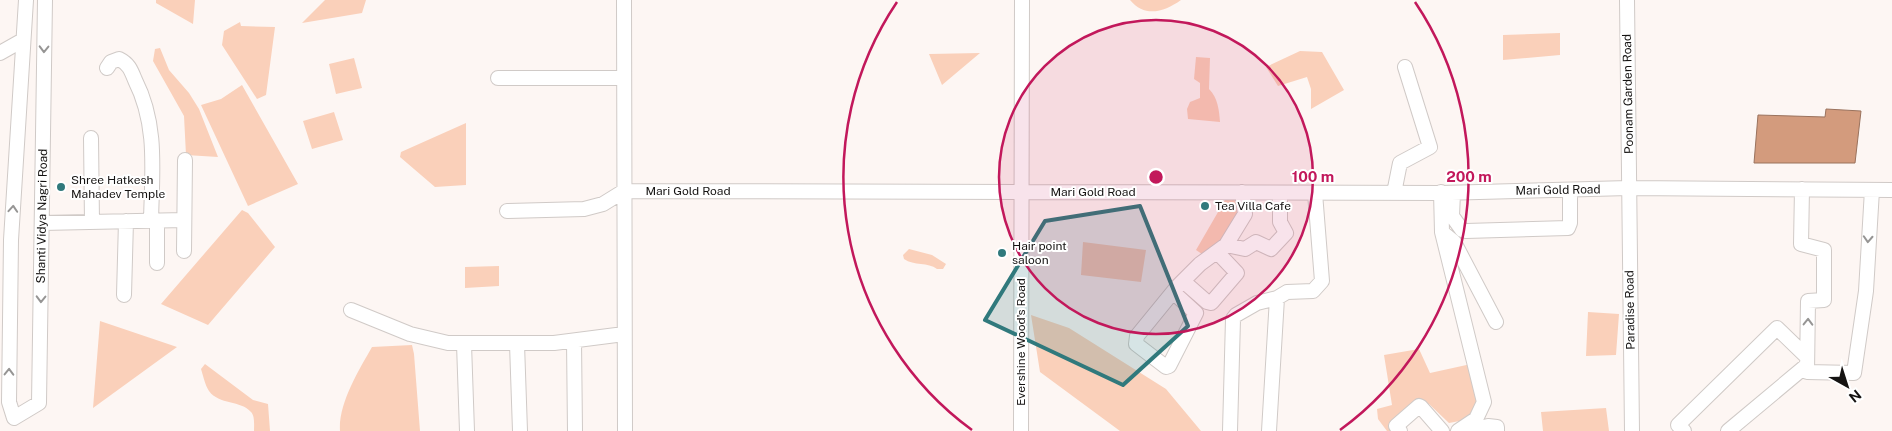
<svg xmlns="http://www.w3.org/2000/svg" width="1892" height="431" font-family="'Public Sans',sans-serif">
	<rect width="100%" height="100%" fill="#fdf6f3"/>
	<path fill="#fad0ba" d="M156,0H195L193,24L156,3Z
		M325,0H366L362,13L302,23Z
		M1130,0H1181C1164,12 1145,18 1130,0Z
		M240,22L241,26L275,27L266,95L257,99L222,45L224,31Z
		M1560,33V55L1503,60V35Z
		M160,48L169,70L189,93L199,109L218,157L186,155L184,116L153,61L155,49Z
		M1300,51L1322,52L1344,90L1311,109V89L1307,77L1278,86L1266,67Z
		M980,53L942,85L929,54Z
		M1196,57L1210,58L1209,89C1218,98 1219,110 1220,122L1188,119L1187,109L1190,102L1200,98V83L1194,79Z
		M354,58L362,88L336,94L329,64Z
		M242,85L298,184L248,206L201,105L221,99Z
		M334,112L343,140L312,149L303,121Z
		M466,123V185L435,187L400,157L401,152Z
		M1238,199L1243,211L1230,225L1226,237L1205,256L1196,250L1225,200Z
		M242,210L248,213L275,247L208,325L161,304Z
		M1083,242L1146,250L1141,282L1081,275Z
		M909,249L932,255L946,264L943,269H937C928,262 914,266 904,259L903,255Z
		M499,266V286L465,288V267Z
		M1588,312L1619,314L1616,355L1586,356Z
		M1031,315L1069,328L1166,389L1201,431H1120L1040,372Z
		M100,321L177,347L93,408Z
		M412,345L414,354L420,431H340C338,404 359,370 372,347Z
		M1419,349L1430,373L1471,364L1479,397L1470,419L1449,423L1429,404L1421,403L1392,431H1387L1378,419L1377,409L1392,405L1384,355Z
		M205,364L253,400L268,404L270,431H254C254,425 255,416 251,412C241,400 219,405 209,391C205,385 203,375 201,369Z
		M1606,408L1609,431H1543L1541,412Z"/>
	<path fill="#d39b7d" stroke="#9a725d" d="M1826,109L1861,111L1855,163H1754L1758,115L1825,117Z"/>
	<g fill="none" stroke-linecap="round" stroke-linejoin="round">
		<defs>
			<path id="minor" d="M26,0L11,240L9,402L14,418L39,403L45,0
				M624,0L625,431
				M1627,0L1632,431
				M0,53L23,40
				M107,68L111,62L119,59C129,64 131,70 135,80C158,125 152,172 151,221
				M498,78H624
				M91,138L92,222
				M1802,189L1801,244L1824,250V300L1808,301L1807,372L1854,373L1866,291L1872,190
				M1441,192L1442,232L1484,402L1476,419L1458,431
				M1394,193L1400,163L1430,147L1405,67
				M1453,193L1452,216L1462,230L1466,231L1568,228L1570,223V190
				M507,211L584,209L603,204L624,191L1442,193L1629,188L1892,190
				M42,223L184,220
				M1443,233L1454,242L1496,322
				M1226,245L1245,249L1256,242L1271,249L1286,233L1280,222V193
				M184,251L185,160
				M157,263V221
				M1183,281L1207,302L1211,303L1213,301L1237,273L1217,252
				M1173,292L1196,313L1169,366L1166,367L1136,344L1137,336L1177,287L1200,264L1226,245L1245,214L1242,192
				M124,295L126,221
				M351,310L410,334L448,343H554L624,334
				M574,341L575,431
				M464,344L467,431
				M517,344L520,431
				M1021,431L1022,0
				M1230,431L1233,319L1236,315L1257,303L1277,298L1287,292L1313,291L1322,281L1315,193
				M1269,431L1277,298
				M1400,431L1396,426L1419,406L1421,407L1442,431
				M1468,431L1488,426L1497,427V431
				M1684,431L1678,425L1777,328L1807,357
				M1728,431L1807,365"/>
		</defs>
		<use href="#minor" stroke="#d0cac7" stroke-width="16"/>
		<use href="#minor" stroke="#fff" stroke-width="14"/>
	</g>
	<defs><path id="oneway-chevron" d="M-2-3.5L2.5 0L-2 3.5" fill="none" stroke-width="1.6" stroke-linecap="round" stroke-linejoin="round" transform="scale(1.25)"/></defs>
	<g stroke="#969594">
		<use href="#oneway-chevron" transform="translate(44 49) rotate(91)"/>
		<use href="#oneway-chevron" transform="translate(13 209) rotate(-86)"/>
		<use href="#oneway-chevron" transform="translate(1868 239) rotate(93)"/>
		<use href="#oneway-chevron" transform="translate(41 299) rotate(91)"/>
		<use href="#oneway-chevron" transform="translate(1808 322) rotate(-89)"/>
		<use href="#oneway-chevron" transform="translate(9 372) rotate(-89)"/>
	</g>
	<path fill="#30797c" fill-opacity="0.2" stroke="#30797c" stroke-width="4" stroke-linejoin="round" d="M1140,206L1188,326L1123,385L985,320L1045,221Z"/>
	<circle cx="1156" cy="177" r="157" fill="#c2185b" fill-opacity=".12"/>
	<g fill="none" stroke="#c2185b" stroke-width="2.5">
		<circle cx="1156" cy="177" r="157"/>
		<path d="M972 430A313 313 0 0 1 897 2M1415 2A313 313 0 0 1 1340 430"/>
	</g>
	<g fill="#30797c" stroke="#fff" stroke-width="2">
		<circle cx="61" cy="187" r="5"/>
		<circle cx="1205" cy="206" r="5"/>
		<circle cx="1002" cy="253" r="5"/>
	</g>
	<g text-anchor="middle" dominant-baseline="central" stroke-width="4" stroke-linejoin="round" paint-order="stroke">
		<g font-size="12" fill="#151312" stroke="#fff">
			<text transform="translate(1628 94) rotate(-91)">Poonam Garden Road</text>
			<text transform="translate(1558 190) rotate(-1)">Mari Gold Road</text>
			<text x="688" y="191">Mari Gold Road</text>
			<text x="1093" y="192">Mari Gold Road</text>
			<text transform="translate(42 216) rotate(-89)">Shanti Vidya Nagri Road</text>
			<text transform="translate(1630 310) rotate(-91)">Paradise Road</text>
			<text transform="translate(1021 342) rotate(-90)">Evershine Wood's Road</text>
		</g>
		<g font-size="12" fill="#151312" stroke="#fff" text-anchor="start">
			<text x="71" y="180">Shree Hatkesh<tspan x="71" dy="14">Mahadev Temple</tspan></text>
			<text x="1215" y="206">Tea Villa Cafe</text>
			<text x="1012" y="246">Hair point<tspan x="1012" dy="14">saloon</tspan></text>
		</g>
	</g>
	<circle cx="1156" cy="177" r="8" fill="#c2185b" stroke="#fff" stroke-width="2.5"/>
	<g font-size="15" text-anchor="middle" font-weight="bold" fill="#c2185b" stroke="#fff" stroke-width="4" stroke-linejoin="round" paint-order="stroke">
		<text x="1313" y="182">100 m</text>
		<text x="1469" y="182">200 m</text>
	</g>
	<g transform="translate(1847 386) rotate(141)" stroke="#ffffff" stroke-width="4" paint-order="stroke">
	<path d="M0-4L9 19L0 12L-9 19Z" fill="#151312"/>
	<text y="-8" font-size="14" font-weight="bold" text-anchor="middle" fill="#151312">N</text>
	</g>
</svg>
